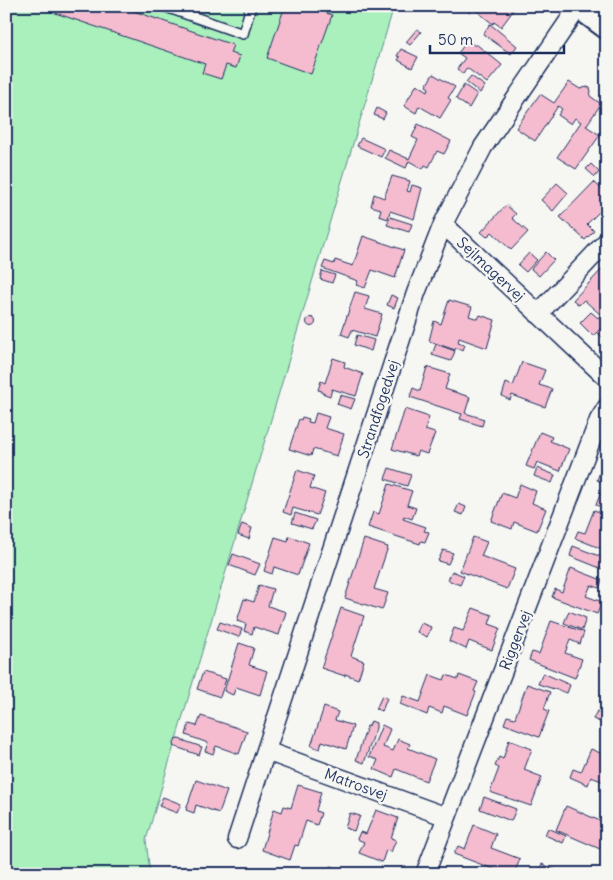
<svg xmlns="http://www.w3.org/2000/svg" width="613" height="880" font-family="Delius,sans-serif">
	<rect width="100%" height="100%" fill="#f6f6f2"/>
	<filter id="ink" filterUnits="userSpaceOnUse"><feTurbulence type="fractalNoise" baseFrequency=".02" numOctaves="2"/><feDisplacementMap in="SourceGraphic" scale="10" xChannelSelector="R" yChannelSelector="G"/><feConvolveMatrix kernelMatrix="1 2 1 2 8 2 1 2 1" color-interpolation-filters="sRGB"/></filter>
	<g filter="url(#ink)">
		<path fill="#a9f0bd" stroke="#62908e" d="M6,6H394L146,840L150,874H6Z"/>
		<path fill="#f5bcd0" stroke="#1b2f5e" d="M35,6H119L233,45L230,53L240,56L236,68L226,65L221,79L202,73L205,64Z
			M285,6H308L332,15L311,74L267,58Z
			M462,6H507L513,11L501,27L494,22L493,24L473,8L470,13Z
			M490,24L517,46L511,54L483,34Z
			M417,29L421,32L410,45L406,42Z
			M468,40L475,46L476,44L502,65L487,83L467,68L463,74L457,69L465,58L458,53Z
			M401,49L418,57L412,68L398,60L400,57L397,56Z
			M433,74L455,87L448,98L451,100L440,118L419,106L416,113L404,106L417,84L428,91L429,88L426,86Z
			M471,76L485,86L480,93L466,82Z
			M569,82L580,89L587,87L590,88L591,91L590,96L601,104L586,126L600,135L576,169L557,157L581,122L575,118L571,124L558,115L562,109L558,106L535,141L516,128L540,94L554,103Z
			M464,85L477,94L469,108L456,99Z
			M377,108L386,113L383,119L374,115Z
			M418,124L451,141L444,154L437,151L429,167L425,165L423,169L409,161L406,168L385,158L389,150L409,159L418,140L412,137Z
			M361,138L385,149L381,157L357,146Z
			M591,164L599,172L595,177L586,169Z
			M392,176L410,181L407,191L410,192L412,185L422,188L414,219L390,211L388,219L379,216L381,209L371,206L374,194L384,198Z
			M594,182L607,194V204L587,224L594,231L585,240L560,217Z
			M557,183L568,193L553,211L541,200Z
			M506,205L516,214L512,218L528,232L511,250L492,232L487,237L481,232Z
			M390,217L412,224L409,232L387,225Z
			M363,236L404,250L395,278L372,270L365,288L356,285L358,281L322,268L325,261L334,264L335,260L353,266Z
			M546,252L554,260L539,276L531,269Z
			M529,253L537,260L526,272L518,265Z
			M607,264V285L605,287L607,288V312L603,316L607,322L593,336L580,323L591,312L598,318L601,315L584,300L579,305L573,300Z
			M322,271L335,275L332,283L320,279Z
			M355,292L369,296L365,309L382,314L375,337L352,330L349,337L341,334Z
			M391,295L398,298L394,308L387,305Z
			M449,300L472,307L469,316L478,319L480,315L495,320L487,348L459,338L458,343L465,345L463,350L456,348L455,350L429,341L434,321L441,324Z
			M306.5 322a4.5 4.5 0 1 1 9 0a4.5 4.5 0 1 1-9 0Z
			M607,324V334L603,338L598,333Z
			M357,335L374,340L371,351L354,345Z
			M436,344L455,351L451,361L432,355Z
			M333,358L345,362L344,367L363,374L356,396L332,389L330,396L322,393V391L318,390L321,381L325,383Z
			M522,362L545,370L539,385L552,389L545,407L512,395L510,400L502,396L506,383L513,386Z
			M427,367L450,374L445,389L470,397L465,413L484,419L482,426L460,419L462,414L410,397L413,388L420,391Z
			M340,395L355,399L351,409L337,404Z
			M405,409L429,417L425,430L435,433L427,454L418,451L416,456L392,449Z
			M316,413L329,417L325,428L344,434L337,456L313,449L311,456L289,449L299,419L301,420L302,417L309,419L308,422L313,423Z
			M540,432L552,437L550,441L569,449L560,471L537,462L534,469L526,466Z
			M389,468L411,475L407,486L385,479Z
			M537,468L555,475L552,483L534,476Z
			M297,470L314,476L310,488L325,493L317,515L293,508L291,515L283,512Z
			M600,472L607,475V484L597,480Z
			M389,484L412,491L407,505L416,508L412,519L404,516L403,519L426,527L424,531L429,532L425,542L421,541L420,544L368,527L373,512L379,514Z
			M520,484L536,491L532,503L546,509L537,531L514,522L512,529L491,521L502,493L515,498Z
			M601,492L607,494V509L596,505Z
			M459,504L466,507L463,515L455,512Z
			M594,510L607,515V551L575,538L578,531L585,533Z
			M295,513L316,520L312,529L292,523Z
			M242,524L252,528L249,539L238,535Z
			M289,536L309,543L298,575L274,567L272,574L264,571L275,537L288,541Z
			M473,537L487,542L481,556L515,569L507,589L460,571Z
			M364,539L388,547L374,589L388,593L382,610L345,598Z
			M573,546L607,559L605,570L570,556Z
			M443,550L453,553L448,564L438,561Z
			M233,554L260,564L255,575L229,565Z
			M571,568L602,580L599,588L591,585L586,596L602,602L597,614L552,597L555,589L562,592Z
			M452,571L464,576L460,585L448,580Z
			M259,585L273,589L268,606L286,612L279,635L254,627L252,634L244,631L246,624L237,621L244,599L254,602Z
			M341,608L364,616L351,656L364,661L358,679L345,674V676L321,668Z
			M473,608L492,615L489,624L500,628L492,650L469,641L466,649L449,641L454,628L463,631Z
			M569,611L586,618L582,630L564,623Z
			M551,621L584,632L580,644L570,640L565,653L582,659L575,678L529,660L532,652L539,654Z
			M220,622L242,629L239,637L217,629Z
			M421,623L431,627L427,637L417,632Z
			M239,643L254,648L249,665L267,671L260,695L236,687L233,695L224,691Z
			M203,672L226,679L220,697L197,689Z
			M543,673L570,685L567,693L538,684Z
			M430,675L444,680L446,675L458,679L459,675L478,682L474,691L476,692L467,715L444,706L442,713L429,708L427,715L400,704L403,696L420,702Z
			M527,684L550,692L544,709L549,711L539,737L504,724L507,716L515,718Z
			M605,694L607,695V704L602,702Z
			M382,696L387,698L382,711L376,709Z
			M324,707L338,712L335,720L353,726L346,749L322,741L320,749L311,746Z
			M607,710V725L593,719L597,711L605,714Z
			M201,716L247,731L239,754L216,746L213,754L205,751L208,743L186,735L189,724L197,726Z
			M371,721L376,723V728L364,763L356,760L367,726H369Z
			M382,725L390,729L383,747L393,751L398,739L410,744L408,748L435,759L426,781L396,769L393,777L374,769L378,760L369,757Z
			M176,738L202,747L199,755L173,746Z
			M509,740L532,749L524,770L542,777L531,806L490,792L499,768L495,766L499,757L503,759Z
			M591,749L607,756V783L591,777L588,785L570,777L573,769L581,772Z
			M196,780L227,791L219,813L196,805L194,813L186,810Z
			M298,785L321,792L316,811L321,813L317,825L306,821L298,846L295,845L290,860L262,850L274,809L282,812L284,806L291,808Z
			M163,797L181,804L177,813L159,806Z
			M484,797L516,809L511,821L480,809Z
			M566,806L607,824V832L600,849L556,830Z
			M376,810L398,818L391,838L396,840L391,852L386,850L382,862L359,853L364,842L357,839L360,832L366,834Z
			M350,813L360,816L354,831L345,828Z
			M474,825L496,834L491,848L520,859L514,874H506L454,854L458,846L465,849Z
			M548,828L566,836L563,843L545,835Z
			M542,864L565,874H538Z
			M331,866L340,869L338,874H328Z"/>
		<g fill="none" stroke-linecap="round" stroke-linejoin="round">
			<defs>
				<path id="service" d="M163,6L243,34L251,6"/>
				<path id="minor" d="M443,224L607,378
					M538,314L607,241
					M266,751L447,817
					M237,839L416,293L443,224L483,147L579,6
					M425,874L599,420L607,407"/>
				<path id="secondary" d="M580,6L607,26"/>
			</defs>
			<use href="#service" stroke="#1b2f5e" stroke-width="12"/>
			<use href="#minor" stroke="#1b2f5e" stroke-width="21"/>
			<use href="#secondary" stroke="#1b2f5e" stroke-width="29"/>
			<use href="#service" stroke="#f6f6f2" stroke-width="9"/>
			<use href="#minor" stroke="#f6f6f2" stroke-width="18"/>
			<use href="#secondary" stroke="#f6f6f2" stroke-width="25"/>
		</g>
	</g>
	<g text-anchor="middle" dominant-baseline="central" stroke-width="5" stroke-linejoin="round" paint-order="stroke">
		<g font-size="15" fill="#1b2f5e" stroke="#f6f6f2">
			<text transform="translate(491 269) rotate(43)">Sejlmagervej</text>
			<text transform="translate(378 409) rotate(-72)">Strandfogedvej</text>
			<text transform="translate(515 640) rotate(-69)">Riggervej</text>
			<text transform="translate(356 784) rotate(20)">Matrosvej</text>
		</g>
	</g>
	<rect width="613" height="880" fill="none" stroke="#f6f6f2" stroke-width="25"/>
	<rect x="12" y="12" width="588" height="855" fill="none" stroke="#1b2f5e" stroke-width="2" filter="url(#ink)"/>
	<path d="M430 45v8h134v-8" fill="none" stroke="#1b2f5e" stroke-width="2.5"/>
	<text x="438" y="45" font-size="15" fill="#1b2f5e" stroke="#f6f6f2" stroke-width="4" paint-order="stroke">50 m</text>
</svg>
